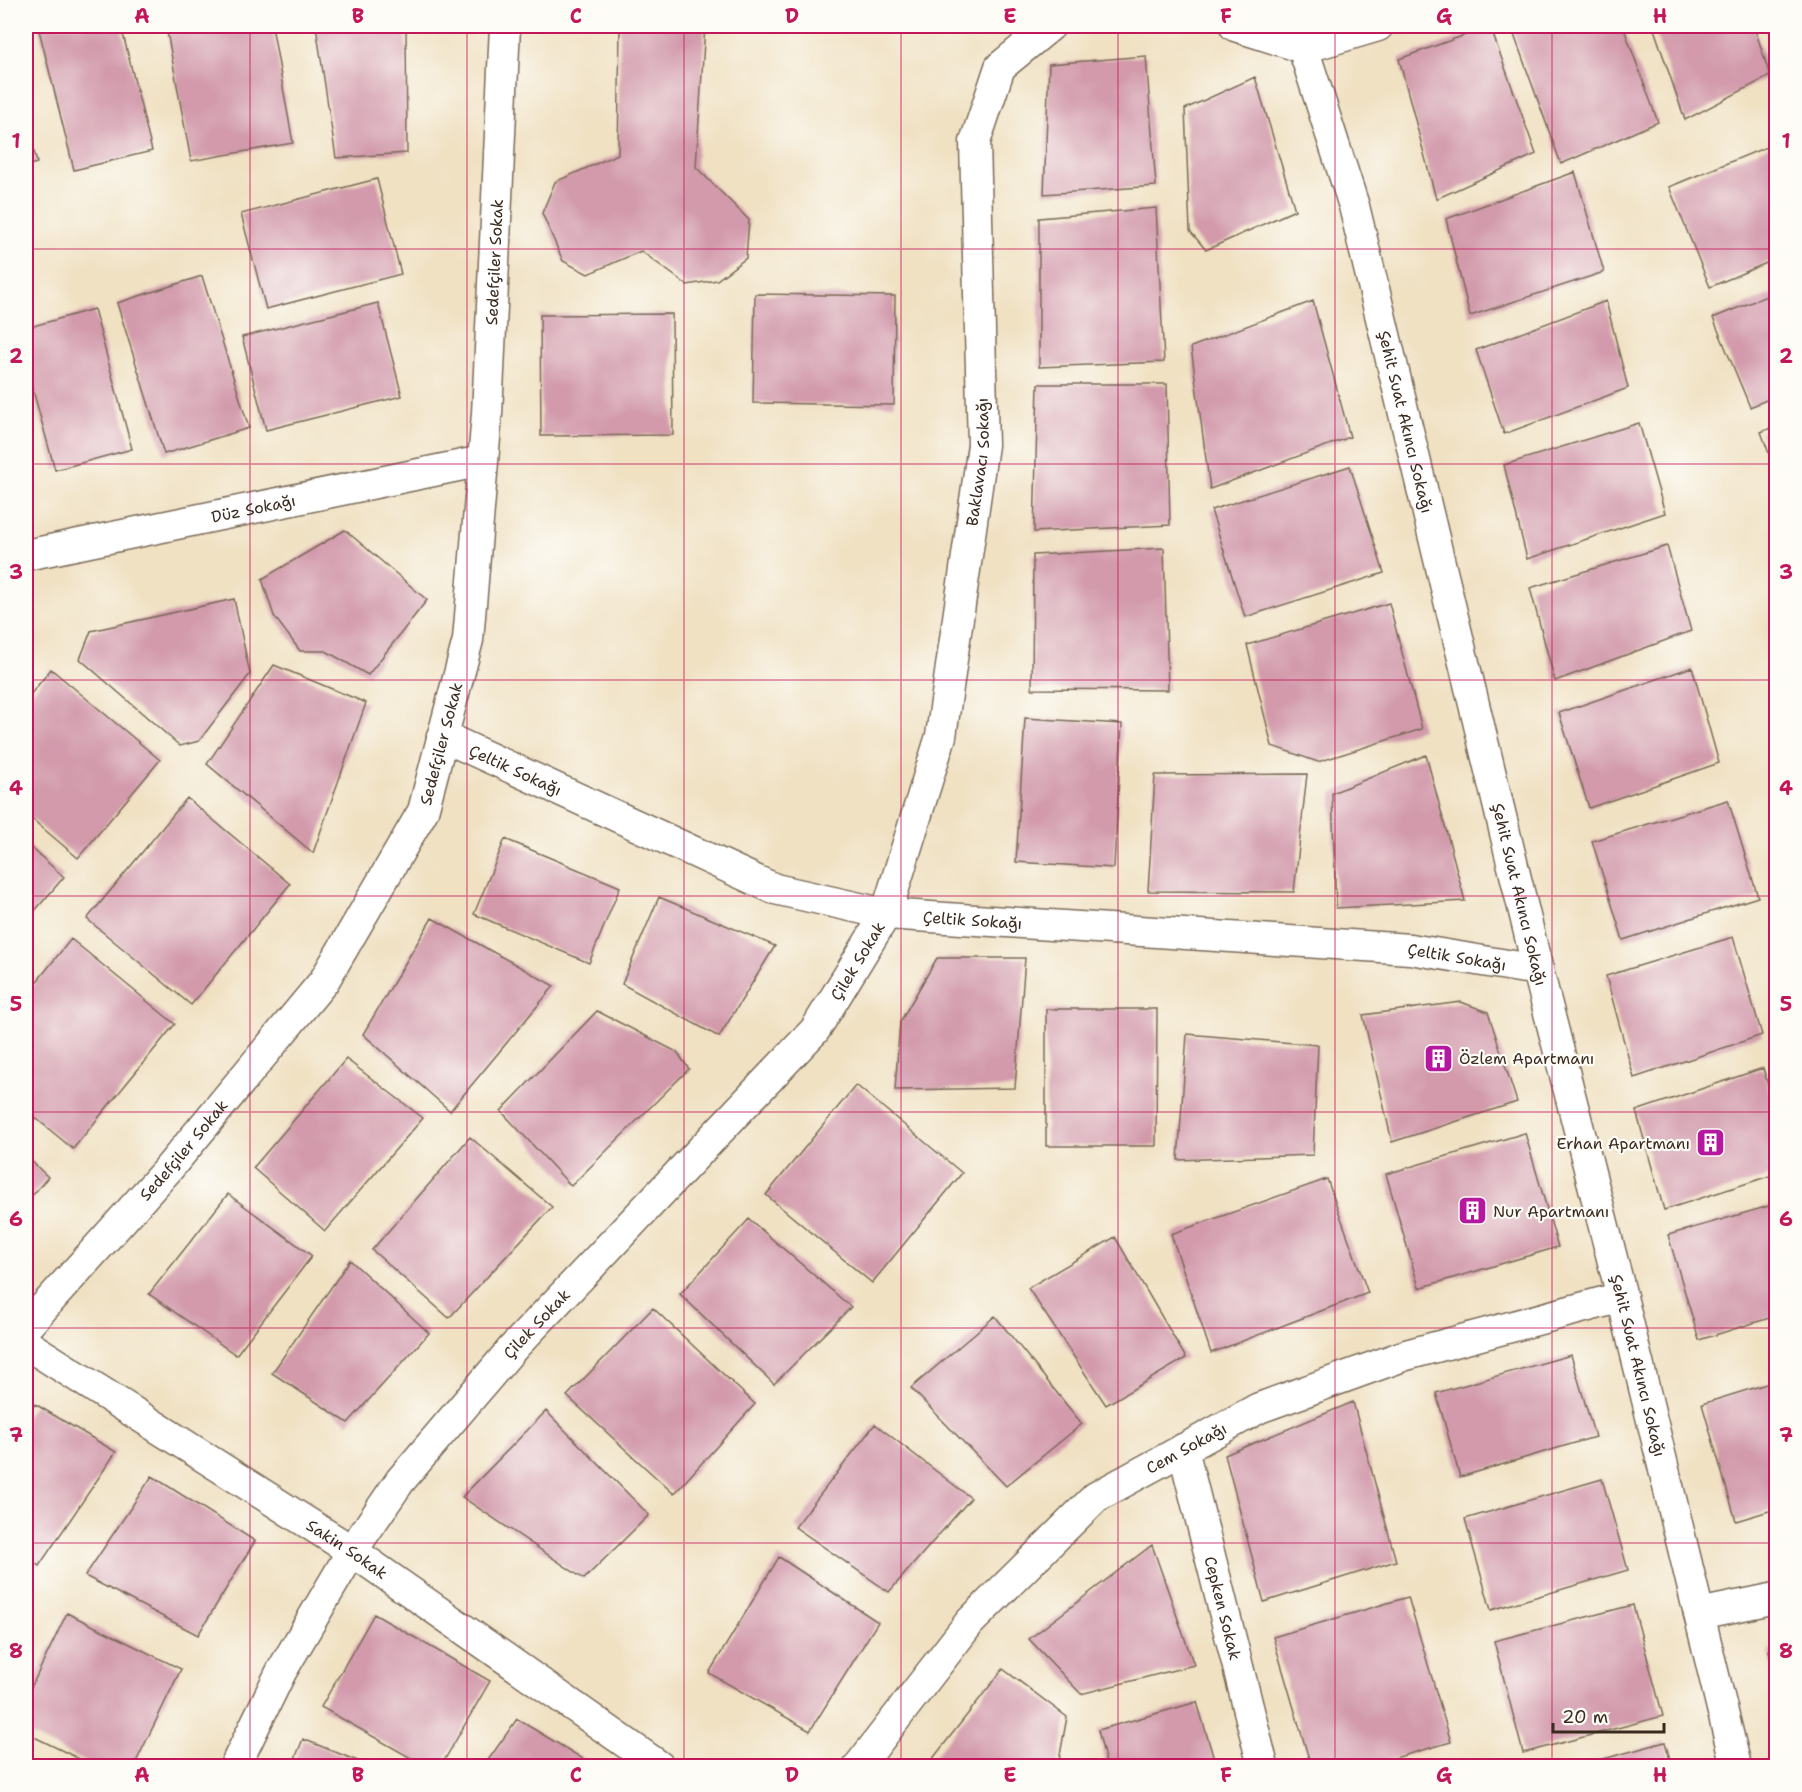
<svg xmlns="http://www.w3.org/2000/svg" width="1802" height="1792" font-family="'Shantell Sans',sans-serif">
	<rect width="100%" height="100%" fill="#fdfcf7"/>
	<filter id="ink" filterUnits="userSpaceOnUse"><feTurbulence type="fractalNoise" baseFrequency=".0167" numOctaves="2"/><feDisplacementMap in="SourceGraphic" scale="12" xChannelSelector="R" yChannelSelector="G"/><feConvolveMatrix kernelMatrix="1 2 1 2 8 2 1 2 1" color-interpolation-filters="sRGB"/></filter>
	<filter id="wash" filterUnits="userSpaceOnUse"><feTurbulence type="fractalNoise" baseFrequency=".008" numOctaves="4" result="noise"/><feDisplacementMap in="SourceGraphic" scale="24" xChannelSelector="R" yChannelSelector="G"/><feGaussianBlur stdDeviation="1.35" result="paint"/><feColorMatrix in="noise" values="0 0 0 0 0 0 0 0 0 0 0 0 0 0 0 0 0 1.4 0 .05"/><feComposite in="paint" operator="in"/></filter>
	<g filter="url(#wash)">
		<rect width="100%" height="100%" fill="#f0e1c3"/>
		<g id="blocks">
			<path fill="#d29aab" d="M38,26H121L152,151L74,170Z
				M166,26H272L293,143L191,161Z
				M316,26H406L407,153L336,158Z
				M620,26H705L696,167L749,220L746,258L717,280L687,285L641,251L588,274L563,261L542,213L555,182L618,154Z
				M1490,26L1536,154L1436,199L1399,59Z
				M1526,26H1623L1658,122L1561,164L1513,32Z
				M1653,26H1754L1770,76L1685,120Z
				M1146,56L1156,186L1044,194L1049,64Z
				M1255,77L1295,210L1206,250L1190,231L1185,109Z
				M26,121L37,163L26,166Z
				M1776,143V259L1710,287L1669,187Z
				M1575,172L1604,272L1470,316L1446,219Z
				M377,179L401,274L266,309L241,214Z
				M1156,208L1164,362L1039,367V218Z
				M202,276L249,428L164,454L117,303Z
				M1776,292V396L1750,407L1713,318Z
				M755,294L895,296L894,405L753,403Z
				M1313,301L1350,437L1210,489L1191,347Z
				M1606,301L1628,388L1504,434L1476,350Z
				M378,303L402,396L266,430L242,337Z
				M94,309L132,449L55,470L26,365V328Z
				M672,314L673,435L541,436L540,315Z
				M1038,384H1167L1170,525L1034,532Z
				M1639,423L1665,513L1527,559L1504,465Z
				M1776,426V472L1761,432Z
				M1350,466L1384,573L1245,617L1211,510Z
				M345,530L427,600L368,675L326,651H300L274,616L262,579Z
				M1667,546L1691,631L1555,681L1530,588Z
				M1164,548L1168,690L1032,689L1033,555Z
				M234,599L250,674L199,741L180,746L80,659L91,631Z
				M1389,603L1422,729L1318,762L1272,746L1247,645Z
				M274,665L366,703L313,853L207,764Z
				M1692,667L1719,763L1589,808L1559,713Z
				M51,669L160,760L78,858L26,814V700Z
				M1025,718L1122,724L1114,868L1016,862Z
				M1426,755L1465,901L1336,908L1332,793Z
				M1307,774L1294,892L1148,891L1155,775Z
				M187,798L290,884L191,1005L87,919Z
				M1728,800L1758,897L1623,940L1592,841Z
				M505,839L620,887L589,963L474,914Z
				M26,843L64,877L26,921Z
				M659,897L775,946L719,1037L622,984Z
				M432,918L554,986L450,1111L363,1034Z
				M1733,937L1762,1035L1634,1078L1606,976Z
				M71,939L175,1024L73,1149L26,1110V995Z
				M937,958H1025L1015,1088L895,1090L900,1022Z
				M1461,1002L1488,1012L1517,1102L1392,1142L1363,1015Z
				M1046,1009H1157L1156,1146H1046Z
				M597,1011L677,1052L689,1069L571,1186L501,1111Z
				M1187,1034L1318,1045L1313,1155L1178,1160Z
				M346,1059L423,1118L325,1231L253,1168Z
				M1763,1068L1776,1112V1174L1664,1210L1636,1111Z
				M856,1085L962,1173L872,1283L766,1195Z
				M1525,1133L1558,1247L1419,1288L1386,1174Z
				M470,1137L552,1207L449,1318L372,1250Z
				M26,1156L48,1177L26,1203Z
				M1327,1179L1368,1293L1211,1353L1171,1234Z
				M228,1194L312,1256L236,1355L149,1294Z
				M1776,1204V1316L1699,1340L1668,1235Z
				M749,1219L851,1307L774,1384L680,1294Z
				M1115,1237L1186,1358L1106,1405L1028,1288Z
				M350,1260L429,1333L348,1423L272,1373Z
				M653,1308L755,1404L674,1494L567,1396Z
				M995,1316L1082,1424L1006,1486L911,1388Z
				M1571,1355L1595,1437L1460,1477L1436,1393Z
				M1776,1381V1509L1736,1521L1702,1404Z
				M1353,1402L1396,1561L1264,1602L1225,1455Z
				M35,1404L116,1452L39,1566L26,1557V1416Z
				M546,1411L649,1515L584,1579L462,1497Z
				M875,1424L971,1498L889,1592L795,1527Z
				M152,1476L255,1541L198,1635L85,1576Z
				M1602,1479L1628,1570L1491,1610L1465,1519Z
				M1152,1545L1194,1665L1081,1694L1029,1639Z
				M779,1557L878,1622L810,1731L709,1673Z
				M1408,1597L1451,1742L1367,1766H1311L1273,1637Z
				M1633,1605L1663,1716L1523,1753L1494,1641Z
				M67,1613L181,1669L134,1766H94L26,1733V1698Z
				M374,1614L490,1681L441,1766H425L321,1707Z
				M1776,1648V1682H1775L1769,1650Z
				M1003,1669L1067,1717L1058,1766H927Z
				M1197,1702L1216,1766H1092L1106,1763L1098,1730Z
				M517,1719L595,1766H484Z
				M303,1739L370,1766H292Z
				M1665,1742L1672,1766H1578Z"/>
		</g>
	</g>
	<g filter="url(#ink)">
		<use href="#blocks" fill-opacity="0" stroke="#7a6a58" stroke-width="1.5"/>
		<g fill="none" stroke-linecap="round" stroke-linejoin="round">
			<defs>
				<g id="street">
					<path d="M1235,26L1304,48L1378,26"/>
					<path id="s1" d="M1296,26L1354,206L1538,970L1622,1297L1736,1766"/>
					<path id="s2" d="M26,555L482,461"/>
					<path id="s3" d="M442,736L775,889L886,914L1410,949L1538,970"/>
					<path id="s4" d="M26,1327L169,1168L324,981L423,811L468,640L487,414L505,26"/>
					<path id="s5" d="M26,1344L352,1551L659,1766"/>
					<path id="s6" d="M1183,1449L1263,1766"/>
					<path d="M1699,1614L1776,1598"/>
					<path id="s7" d="M235,1766L281,1672L352,1551L400,1481L513,1348L815,1030L886,914L941,736L983,445L975,142L1000,67L1050,26"/>
					<path id="s8" d="M859,1766L970,1622L1096,1497L1259,1408L1406,1355L1622,1297"/>
				</g>
			</defs>
			<use href="#street" stroke="#7a6a58" stroke-width="33"/>
			<use href="#street" stroke="#fff" stroke-width="30"/>
		</g>
	</g>
	<path fill="none" stroke="#c2185b" stroke-width="1.5" stroke-opacity="0.55" d="M250,26V1766M467,26V1766M684,26V1766M901,26V1766M1118,26V1766M1335,26V1766M1552,26V1766M26,249H1776M26,464H1776M26,680H1776M26,896H1776M26,1112H1776M26,1328H1776M26,1543H1776"/>
	<defs>
		<symbol id="building-square" viewBox="-11 -11 22 22"><rect x="-9" y="-9" width="18" height="18" rx="4" fill="#b5179e" stroke="#fdfcf7"/><path d="M-4-6H4V6H1V3H-1V6H-4ZM-2.5-4.3h1.7v1.8h-1.7ZM.8-4.3h1.7v1.8H.8ZM-2.5-1h1.7V.8h-1.7ZM.8-1h1.7V.8H.8Z" fill="#fff"/></symbol>
	</defs>
	<g fill-rule="evenodd">
		<use href="#building-square" x="1422" y="1042" width="33" height="33"/>
		<use href="#building-square" x="1694" y="1126" width="33" height="33"/>
		<use href="#building-square" x="1456" y="1194" width="33" height="33"/>
	</g>
	<g text-anchor="middle" dominant-baseline="central" stroke-width="4.5" stroke-linejoin="round" paint-order="stroke">
		<g font-size="16" fill="#3b2a1e" stroke="#fdfcf7">
			<text stroke="none"><textPath href="#s4" startOffset="1209">Sedefçiler Sokak</textPath></text>
			<text stroke="none"><textPath href="#s1" startOffset="411">Şehit Suat Akıncı Sokağı</textPath></text>
			<text stroke="none"><textPath href="#s7" startOffset="1542">Baklavacı Sokağı</textPath></text>
			<text stroke="none"><textPath href="#s2" startOffset="232">Düz Sokağı</textPath></text>
			<text stroke="none"><textPath href="#s4" startOffset="723">Sedefçiler Sokak</textPath></text>
			<text stroke="none"><textPath href="#s3" startOffset="81">Çeltik Sokağı</textPath></text>
			<text stroke="none"><textPath href="#s1" startOffset="897">Şehit Suat Akıncı Sokağı</textPath></text>
			<text stroke="none"><textPath href="#s3" startOffset="567">Çeltik Sokağı</textPath></text>
			<text stroke="none"><textPath href="#s3" startOffset="1053">Çeltik Sokağı</textPath></text>
			<text stroke="none"><textPath href="#s7" startOffset="1024">Çilek Sokak</textPath></text>
			<text stroke="none"><textPath href="#s4" startOffset="237">Sedefçiler Sokak</textPath></text>
			<text stroke="none"><textPath href="#s7" startOffset="538">Çilek Sokak</textPath></text>
			<text stroke="none"><textPath href="#s1" startOffset="1383">Şehit Suat Akıncı Sokağı</textPath></text>
			<text stroke="none"><textPath href="#s8" startOffset="462">Cem Sokağı</textPath></text>
			<text stroke="none"><textPath href="#s5" startOffset="381">Sakin Sokak</textPath></text>
			<text stroke="none"><textPath href="#s6" startOffset="164">Cepken Sokak</textPath></text>
		</g>
		<g font-size="16" fill="#3b2a1e" stroke="#fdfcf7" text-anchor="start">
			<text x="1459" y="1058">Özlem Apartmanı</text>
			<text x="1690" y="1143" text-anchor="end">Erhan Apartmanı</text>
			<text x="1493" y="1211">Nur Apartmanı</text>
		</g>
	</g>
	<rect width="1802" height="1792" fill="none" stroke="#fdfcf7" stroke-width="66"/>
	<path d="M1553 1723v9h111v-9" fill="none" stroke="#3b2a1e" stroke-width="3"/>
	<text x="1562" y="1723" font-size="18" fill="#3b2a1e" stroke="#fdfcf7" stroke-width="4.5" paint-order="stroke">20 m</text>
	<rect x="33" y="33" width="1736" height="1726" fill="none" stroke="#c2185b" stroke-width="2"/>
	<g font-size="20" text-anchor="middle" font-weight="bold" fill="#c2185b">
		<text x="142" y="23">A</text>
		<text x="358" y="23">B</text>
		<text x="576" y="23">C</text>
		<text x="792" y="23">D</text>
		<text x="1010" y="23">E</text>
		<text x="1226" y="23">F</text>
		<text x="1444" y="23">G</text>
		<text x="1660" y="23">H</text>
		<text x="16" y="148">1</text>
		<text x="1786" y="148">1</text>
		<text x="16" y="363">2</text>
		<text x="1786" y="363">2</text>
		<text x="16" y="579">3</text>
		<text x="1786" y="579">3</text>
		<text x="16" y="795">4</text>
		<text x="1786" y="795">4</text>
		<text x="16" y="1011">5</text>
		<text x="1786" y="1011">5</text>
		<text x="16" y="1226">6</text>
		<text x="1786" y="1226">6</text>
		<text x="16" y="1442">7</text>
		<text x="1786" y="1442">7</text>
		<text x="16" y="1658">8</text>
		<text x="1786" y="1658">8</text>
		<text x="142" y="1782">A</text>
		<text x="358" y="1782">B</text>
		<text x="576" y="1782">C</text>
		<text x="792" y="1782">D</text>
		<text x="1010" y="1782">E</text>
		<text x="1226" y="1782">F</text>
		<text x="1444" y="1782">G</text>
		<text x="1660" y="1782">H</text>
	</g>
</svg>
